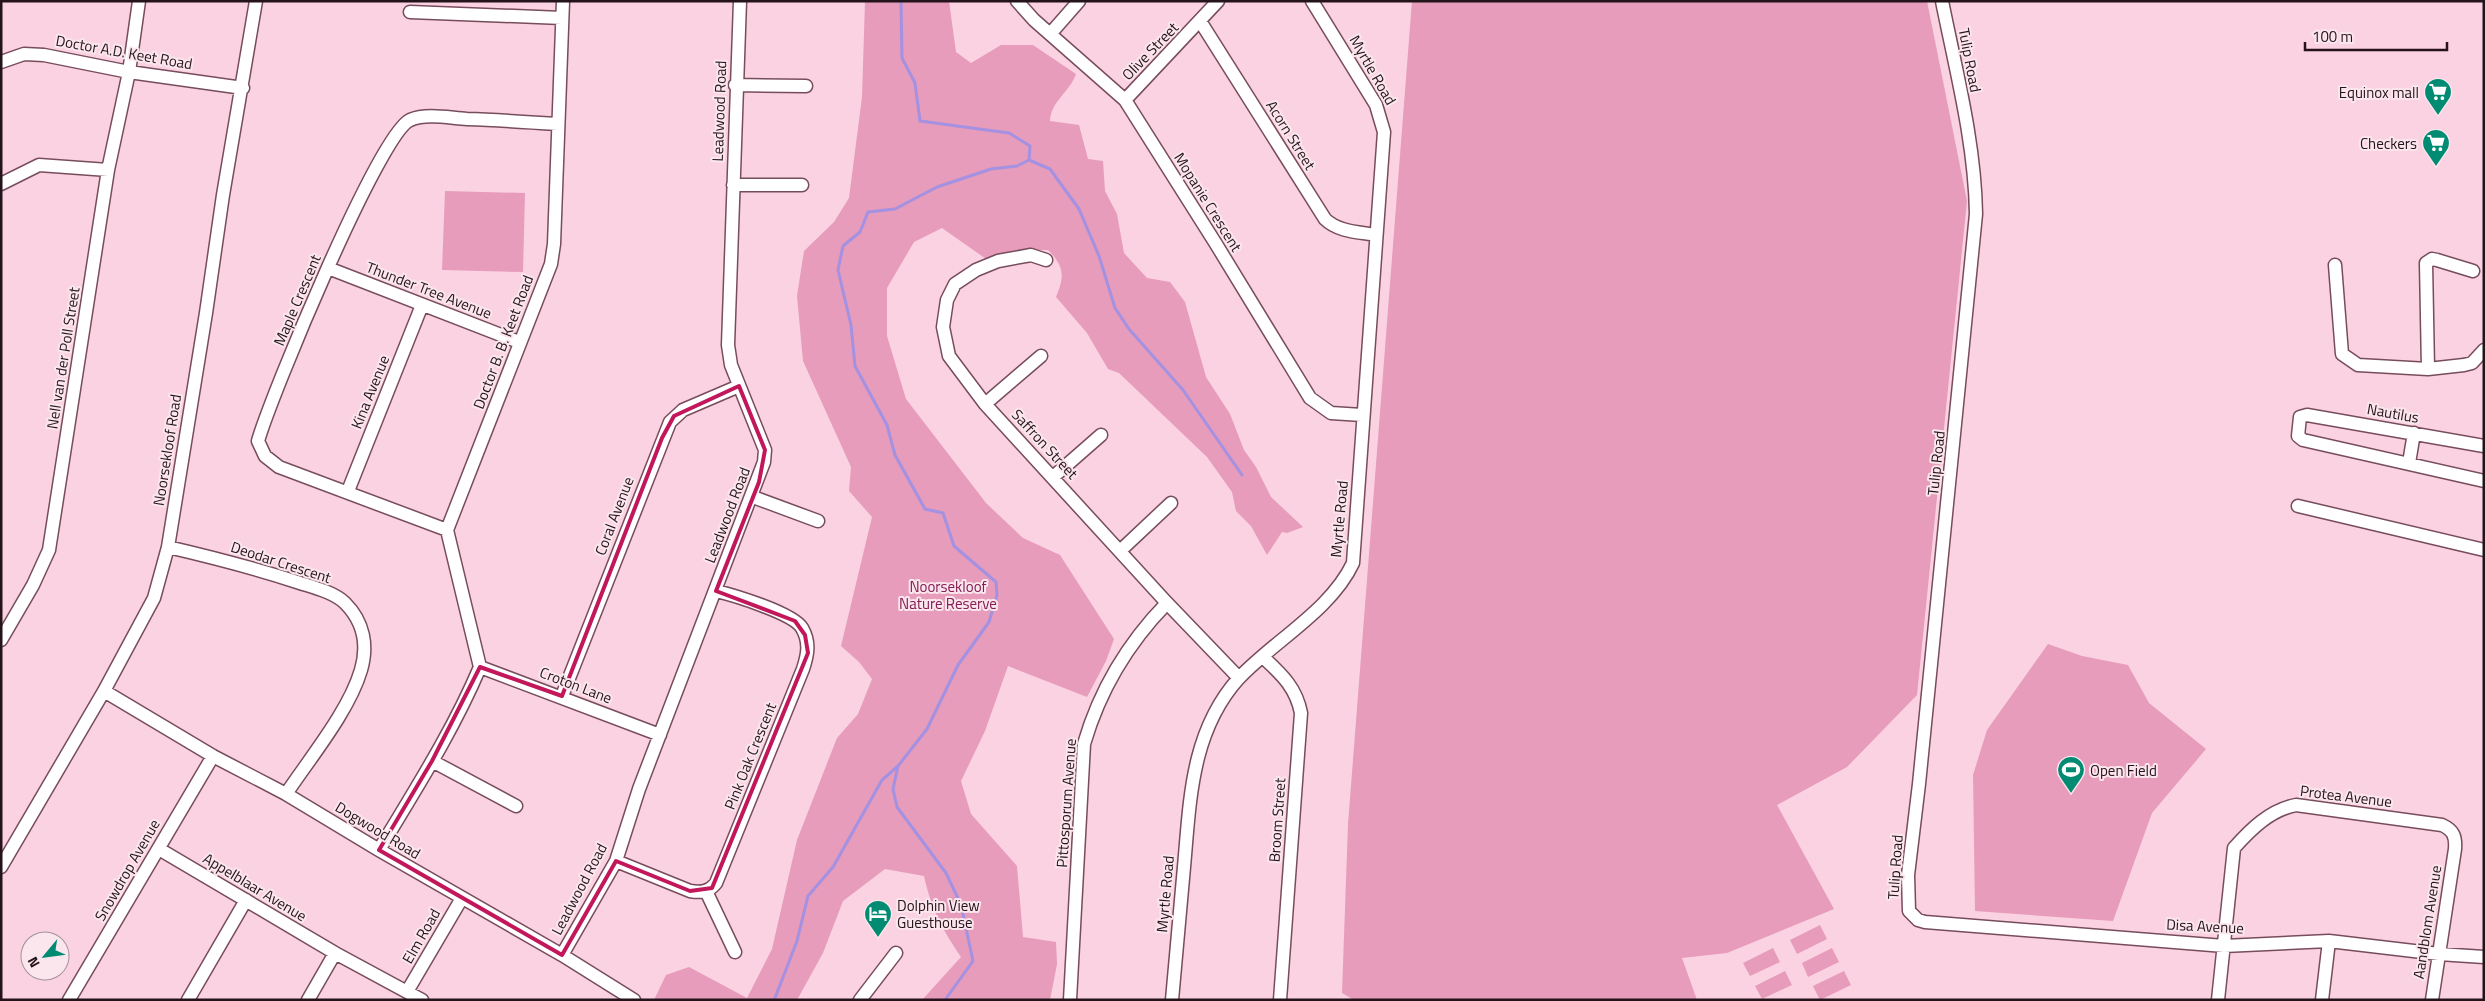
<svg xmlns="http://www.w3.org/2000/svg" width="2485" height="1001" font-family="'Titillium Web',sans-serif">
	<rect width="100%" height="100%" fill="#fbd2e1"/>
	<path fill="#e69cba" d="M865,1H949L956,52L971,63L1001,45H1033L1076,74C1069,93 1051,101 1050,121L1079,125L1088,159L1103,161L1105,191L1117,214L1124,253L1147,278L1170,282L1185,302L1206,377L1230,414L1244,450L1256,467L1271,497L1303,527L1287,533L1282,532L1267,555L1251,526L1236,511L1232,492L1207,457L1119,373L1108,369L1087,333L1056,297C1065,276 1064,266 1048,250H1029L989,261L942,228L914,242L887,288V336L906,399L986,503L1023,538L1060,555L1114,639L1106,661L1087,697L1008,666L985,731L961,781L971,814L1017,866L1023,937L1056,942L1057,964L1050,1000H922L961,957C942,929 931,908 924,876L885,869L843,901L823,953L797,1000H654L666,975L689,967L747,998L772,949L797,840L837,738L858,714L872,679L859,662L841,646L872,517L849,491L851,467L803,361L797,296L804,251L834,222L849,198L862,97Z
		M1412,1H1927L1967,201L1917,695L1847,767L1777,805L1834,909L1727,953L1682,958L1697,1000H1354L1342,993L1348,824Z
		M445,191L525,193L523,272L442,270Z
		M2048,644L2082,656L2128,665L2149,703L2206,749L2152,813L2113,921L1975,911L1973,775L1987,730Z
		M1820,925L1827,939L1797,954L1790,940Z
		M1773,948L1780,962L1750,976L1743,963Z
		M1832,948L1839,962L1808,977L1802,963Z
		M1785,971L1792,985L1762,999L1755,986Z
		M1844,971L1851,985L1820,1000L1813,986Z"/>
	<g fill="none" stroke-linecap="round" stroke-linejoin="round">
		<path stroke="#a491e1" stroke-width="3" d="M901,1L902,58L915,83L920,121L1009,133L1030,146L1029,160L1017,166L991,169L937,187L895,209L868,212L860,232L843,246L838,270L851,325L855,366L887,425L895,455L925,509L943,513L954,546L996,582L997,595L989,622L958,665L927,729L898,766L893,789L897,807L946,873L961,905L973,961L945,1000
			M1029,160L1050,169L1079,209L1099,256L1115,308L1129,329L1183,390L1242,475
			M775,998L797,941L808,896L833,867L882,780L898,766"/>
		<defs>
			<path id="minor" d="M1017,1L1034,20L1125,100L1216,244L1310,398L1331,413L1362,415
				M1942,1C1956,71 1975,143 1976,214L1919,784L1908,875L1909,911L1918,920L1925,922L2224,946L2329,941L2439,954L2484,957
				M410,12L562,18
				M1200,21L1325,219C1338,232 1359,232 1376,235
				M1051,33L1079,1
				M1,62L24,54L44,55L129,72L243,88
				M735,85L806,86
				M1125,100L1218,1
				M1,184L39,165L108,170
				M733,185H802
				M1046,260L1031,255L998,261L976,270L955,284L947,300L943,327L949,356L985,404L1167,603L1239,678
				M2335,265L2342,354L2358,365L2428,369
				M328,268L519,342
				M2473,271L2437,260L2432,259L2426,263L2428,369L2464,365L2472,363L2484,350
				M985,404L1041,356
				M2484,446L2307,415L2300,417L2298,436L2303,440L2484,481
				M2409,463L2414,433
				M1053,477L1101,435
				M348,491L422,305
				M753,497L818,521
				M2298,506L2484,550
				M447,530L279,467L265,456L258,441C271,396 379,134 410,120C427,113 449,118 467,119C497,120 528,122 558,124
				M168,547C211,557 254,568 297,582C312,587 334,592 345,603C364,622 368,646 361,670C349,711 310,758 286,794
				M1121,550L1171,503
				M1,640L33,585L49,550L108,170L129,72L139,1
				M1263,657C1281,674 1296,687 1301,713L1280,1000
				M480,667L447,530L551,264L554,244L563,1
				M480,667L660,735
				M104,691L213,756L286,794L379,850L562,955L634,1000
				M562,696L670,422L683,410L739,386
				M432,761L516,806
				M159,849L335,953L422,1000
				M379,850C415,790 453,731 480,667
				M616,861L690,891C701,893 709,892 716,883L803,669C808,654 810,642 802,628C793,613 733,595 716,591
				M1,867L104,691L154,598L168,547L206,313L223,195L256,1
				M706,891L735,952
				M562,955L616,861L639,789L764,462L765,450L731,365L728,345L740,1
				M408,990L462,898
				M69,1000L213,756
				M188,1000L246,900
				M308,1000L335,953
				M860,1000L896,953
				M1070,1000L1084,744C1100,689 1127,644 1167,603
				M1172,1000C1176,956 1180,911 1184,867C1190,800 1191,731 1239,678C1275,640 1331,610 1353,563L1384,132L1376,105L1312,1
				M2218,1000L2234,848C2251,829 2270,810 2296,805L2442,825C2453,830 2456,836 2455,849L2432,1000
				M2322,1000L2329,941"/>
		</defs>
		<use href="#minor" stroke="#774c5d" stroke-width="15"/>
		<use href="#minor" stroke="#fff" stroke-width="12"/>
	</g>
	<path fill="none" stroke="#c2185b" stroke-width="4" stroke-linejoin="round" d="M739,386L765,450L759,482L716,591L795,621L805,635L808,653L712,888L690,891L616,861L562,955L379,850L432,761L480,667L562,696L662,438L674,416Z"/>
	<defs>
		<symbol id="supermarket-pin" viewBox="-11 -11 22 30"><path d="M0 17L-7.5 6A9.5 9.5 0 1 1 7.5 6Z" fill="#008b72" stroke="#fbe6ed"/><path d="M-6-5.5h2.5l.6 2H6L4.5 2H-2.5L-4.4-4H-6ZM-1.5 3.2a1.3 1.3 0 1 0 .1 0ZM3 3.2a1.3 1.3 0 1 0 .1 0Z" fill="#fff"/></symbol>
		<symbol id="stadium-pin" viewBox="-11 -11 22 30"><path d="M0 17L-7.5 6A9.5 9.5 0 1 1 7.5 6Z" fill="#008b72" stroke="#fbe6ed"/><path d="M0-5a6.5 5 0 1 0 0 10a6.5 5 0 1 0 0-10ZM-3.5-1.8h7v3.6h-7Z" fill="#fff"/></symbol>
		<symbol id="hotel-pin" viewBox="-11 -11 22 30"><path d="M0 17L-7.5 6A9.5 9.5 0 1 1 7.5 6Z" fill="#008b72" stroke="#fbe6ed"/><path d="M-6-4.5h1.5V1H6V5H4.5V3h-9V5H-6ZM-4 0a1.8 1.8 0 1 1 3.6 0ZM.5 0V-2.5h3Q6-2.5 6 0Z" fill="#fff"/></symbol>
	</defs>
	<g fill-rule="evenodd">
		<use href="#supermarket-pin" x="2422" y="76" width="32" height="43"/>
		<use href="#supermarket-pin" x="2420" y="127" width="32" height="43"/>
		<use href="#stadium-pin" x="2055" y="754" width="32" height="43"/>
		<use href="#hotel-pin" x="862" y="898" width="32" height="43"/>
	</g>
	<g text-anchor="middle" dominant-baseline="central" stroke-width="4" stroke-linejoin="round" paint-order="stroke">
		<g font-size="15" fill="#24131a" stroke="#fbe6ed">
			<text transform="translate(1150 51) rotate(-46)">Olive Street</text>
			<text transform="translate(124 52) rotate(10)">Doctor A.D. Keet Road</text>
			<text transform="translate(1970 60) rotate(79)">Tulip Road</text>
			<text transform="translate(1373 70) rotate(60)">Myrtle Road</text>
			<text transform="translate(719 111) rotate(-88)">Leadwood Road</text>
			<text transform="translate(1291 135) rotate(58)">Acorn Street</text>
			<text transform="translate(1208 202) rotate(58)">Mopanie Crescent</text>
			<text transform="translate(429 290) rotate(21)">Thunder Tree Avenue</text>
			<text transform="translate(297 300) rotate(-67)">Maple Crescent</text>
			<text transform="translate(503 342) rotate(-69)">Doctor B. B. Keet Road</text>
			<text transform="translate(63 358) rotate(-81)">Nell van der Poll Street</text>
			<text transform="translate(370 392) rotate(-68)">Kina Avenue</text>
			<text transform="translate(2393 413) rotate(10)">Nautilus</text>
			<text transform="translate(1045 444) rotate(47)">Saffron Street</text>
			<text transform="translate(167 450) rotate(-81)">Noorsekloof Road</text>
			<text transform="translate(1936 463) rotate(-84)">Tulip Road</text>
			<text transform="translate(727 515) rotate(-69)">Leadwood Road</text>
			<text transform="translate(614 516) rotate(-69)">Coral Avenue</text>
			<text transform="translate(1339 519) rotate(-85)">Myrtle Road</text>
			<text transform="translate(281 562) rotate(18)">Deodar Crescent</text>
			<text transform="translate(576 685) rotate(21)">Croton Lane</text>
			<text transform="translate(750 756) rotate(-68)">Pink Oak Crescent</text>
			<text transform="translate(2346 796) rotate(7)">Protea Avenue</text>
			<text transform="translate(1066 803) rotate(-86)">Pittosporum Avenue</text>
			<text transform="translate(1277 820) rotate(-86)">Broom Street</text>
			<text transform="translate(378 830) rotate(31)">Dogwood Road</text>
			<text transform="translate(1895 867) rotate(-86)">Tulip Road</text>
			<text transform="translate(127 870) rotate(-60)">Snowdrop Avenue</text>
			<text transform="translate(255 887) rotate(31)">Appelblaar Avenue</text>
			<text transform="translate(579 889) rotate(-62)">Leadwood Road</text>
			<text transform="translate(1165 894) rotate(-85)">Myrtle Road</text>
			<text transform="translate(2427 922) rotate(-81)">Aandblom Avenue</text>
			<text transform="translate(2205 926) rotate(3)">Disa Avenue</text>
			<text transform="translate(421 936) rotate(-60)">Elm Road</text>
		</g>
		<g font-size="15" fill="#24131a" stroke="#fbe6ed" text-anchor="end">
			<text x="2419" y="92">Equinox mall</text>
			<text x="2417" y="143">Checkers</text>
			<text x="2090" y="770" text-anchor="start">Open Field</text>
			<text x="897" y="905" text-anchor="start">Dolphin View<tspan x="897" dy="17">Guesthouse</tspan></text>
		</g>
		<g font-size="15" fill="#841b52" stroke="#fbe6ed">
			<text x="948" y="586">Noorsekloof<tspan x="948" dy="17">Nature Reserve</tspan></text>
		</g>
	</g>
	<rect width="2485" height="1001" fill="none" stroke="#24131a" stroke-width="5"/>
	<g transform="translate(45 956) rotate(241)"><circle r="24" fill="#fbe6ed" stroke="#a59299"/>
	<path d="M0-4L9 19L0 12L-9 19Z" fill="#008b72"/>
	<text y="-8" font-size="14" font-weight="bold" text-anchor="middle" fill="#24131a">N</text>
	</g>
	<path d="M2305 42v8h142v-8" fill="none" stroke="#24131a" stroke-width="2.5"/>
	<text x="2312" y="42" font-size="15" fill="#24131a" stroke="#fbe6ed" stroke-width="4" paint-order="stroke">100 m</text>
</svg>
